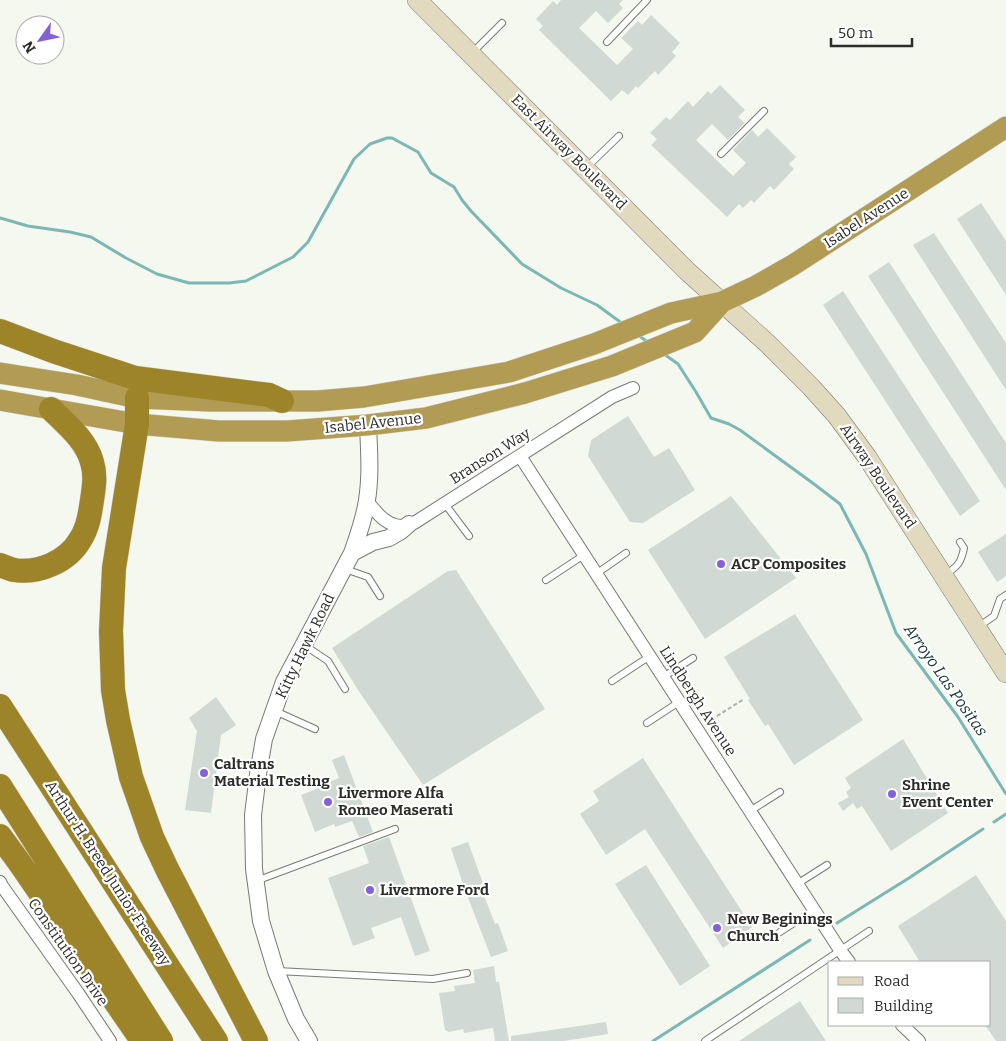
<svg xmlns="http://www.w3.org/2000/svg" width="1006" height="1041" font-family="Bitter,serif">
	<rect width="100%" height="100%" fill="#f4f8ef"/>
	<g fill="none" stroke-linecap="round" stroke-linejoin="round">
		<path stroke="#7bb7b5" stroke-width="3" d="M0,218L28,226L70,232L91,237L126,258L157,274L189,283H229L246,281L293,257L308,242L354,159L370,144L387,138H392L418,152L431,173L454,187L462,200L471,211L522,264L561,288L597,305L623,324
			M638,335L649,343
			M664,354L678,364L696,392L711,418L729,424L740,430L814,484L840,504L866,554L896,633L958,717L1006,794
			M994,822L1006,814
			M837,923L909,878L983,829
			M653,1041L810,940"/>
	</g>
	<path fill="#d0d9d3" d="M561,0H623L619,4L623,8L608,23L596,11L579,28L617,65L633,49L621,38L638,21L642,25L651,15L680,43L672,52L676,56L658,75L655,71L638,88L636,86L628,95L622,90L611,101L539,30L543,26L536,19L553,1L557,5Z
		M720,85L745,110L738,117L745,123L728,140L712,124L696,140L733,176L746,163L733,150L752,130L758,137L767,128L796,157L789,164L794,169L774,190L770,186L754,203L751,200L743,208L739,204L727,217L651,145L657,139L650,133L666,117L670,120L688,101L693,107L708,91L711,94Z
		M981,203L1006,241V295L957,219Z
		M934,233L1006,343V390L913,245Z
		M889,262L1006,443V490L868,276Z
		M843,291L980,501L960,516L823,305Z
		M628,416L654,457L669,448L695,490L643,523L630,522L588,456L591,440Z
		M731,496L796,578L705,639L648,550Z
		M1006,534V576L997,582L978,552Z
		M456,570L545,709L423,785L358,690L332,648L448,571Z
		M795,614L863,720L794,765L768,724L765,726L748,700L750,699L724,657Z
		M216,697L236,725L221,735L211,813L185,810L197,731L189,718Z
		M903,739L948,813L891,851L862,806L857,809L853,803L843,811L838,803L849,797L846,792L851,788L845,778Z
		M344,755L373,832L359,837L352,821L335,827L334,824L315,832L301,795L319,788V786L339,778L332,760Z
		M643,758L752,927L723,948L645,829L606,855L580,814L599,801L593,791Z
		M389,837L430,951L415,956L401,917L371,928L375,938L353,946L328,878L369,863L363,846Z
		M468,842L483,883L480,885L495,924L498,923L508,951L491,957L465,890L451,848Z
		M646,865L710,966L680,986L615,884Z
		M976,875L1006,921V1041H996L985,1025H990V962H920L898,926Z
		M494,966L496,982H499L509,1041H495L493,1028L464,1033L463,1029L449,1032L445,1030L439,993L455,991L454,986L475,983L473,970Z
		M800,1001L826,1041H739Z
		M606,1022L608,1034L564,1041H511V1036Z"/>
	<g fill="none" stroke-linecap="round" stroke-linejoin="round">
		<defs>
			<path id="service" d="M607,42L647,0
				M472,53L502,23
				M721,154L764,111
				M586,168L619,136
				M445,504L469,536
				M345,569L368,577L380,596
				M596,574L626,553
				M945,575C958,566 961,563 964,548L960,542
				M546,580L584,555
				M978,627L994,616L1000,599L1006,595
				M304,645L328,661L345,689
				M663,677L693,658
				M612,681L650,656
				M275,711L315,729
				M647,723L679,702
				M750,811L780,792
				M256,881L395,829
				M797,884L827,865
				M780,932L814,910
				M277,971L433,979L467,973
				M705,1041L869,931"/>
			<path id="minor" d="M520,456L840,950L849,962
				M367,501C376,512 386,526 402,526C406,526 410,524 414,523L612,397L633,388
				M0,882L2,886L78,993L110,1041
				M902,1025L919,1041"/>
			<path id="tertiary" d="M352,553L373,542L389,538L401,531L409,524
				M309,1041L296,1019L276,971L261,921L254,869L253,815L258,774L264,739L284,682L352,553C357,539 365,515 367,500C371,475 369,450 368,425"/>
			<path id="secondary" d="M417,0L687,271L768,344L811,387L837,416L867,457L1006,673"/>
			<path id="trunk" d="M0,373L77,385L137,398L210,401H318L364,397L509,372L594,344L671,313L722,302L756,286L793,265L1006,127
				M0,400L137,424L219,431H287L368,425L426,418L525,393L612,366L695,332L722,302"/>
			<path id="motorway" d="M0,331L53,351L135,378L269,395L282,401
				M137,398V424L114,568L111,631L113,690L118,720L131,777L152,837L167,869L256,1041
				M0,565C5,567 10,569 14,570C39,574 68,561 80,540C88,528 90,514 92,500C94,487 96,475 92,462C86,440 67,425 51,409
				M0,706L216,1041
				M0,786L161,1041
				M0,836L19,862L139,1036"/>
		</defs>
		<use href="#service" stroke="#787b74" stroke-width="8"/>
		<use href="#minor" stroke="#787b74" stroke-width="14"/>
		<use href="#tertiary" stroke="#787b74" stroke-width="18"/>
		<use href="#secondary" stroke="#787b74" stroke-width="20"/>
		<use href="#trunk" stroke="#d5d5d4" stroke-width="22"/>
		<use href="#motorway" stroke="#d5d5d4" stroke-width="25"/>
		<path stroke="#adb0a9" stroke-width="2" stroke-dasharray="4 2.5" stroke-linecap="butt" d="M706,723L744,699"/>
		<use href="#service" stroke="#fff" stroke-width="6"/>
		<use href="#minor" stroke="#fff" stroke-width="12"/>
		<use href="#tertiary" stroke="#fff" stroke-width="16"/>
		<use href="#secondary" stroke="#e2dabf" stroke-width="19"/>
		<use href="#trunk" stroke="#b29c54" stroke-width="21"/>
		<use href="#motorway" stroke="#9e8429" stroke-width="24"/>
	</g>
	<g fill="#8560db" stroke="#fff" stroke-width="2">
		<circle cx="721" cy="564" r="5"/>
		<circle cx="204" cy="773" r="5"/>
		<circle cx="892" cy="794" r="5"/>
		<circle cx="328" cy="802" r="5"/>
		<circle cx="370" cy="890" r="5"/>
		<circle cx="717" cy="928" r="5"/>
	</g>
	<g text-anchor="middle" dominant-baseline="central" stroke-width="4.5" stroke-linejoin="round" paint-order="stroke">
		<g font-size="15" fill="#2c2d2a" stroke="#fff">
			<text transform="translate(569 152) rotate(45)">East Airway Boulevard</text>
			<text transform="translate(866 218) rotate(-33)">Isabel Avenue</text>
			<text transform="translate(373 423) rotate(-6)">Isabel Avenue</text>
			<text transform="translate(490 456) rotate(-32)">Branson Way</text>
			<text transform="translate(878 476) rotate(56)">Airway Boulevard</text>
			<text transform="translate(305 646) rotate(-64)">Kitty Hawk Road</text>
			<text transform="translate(698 701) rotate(57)">Lindbergh Avenue</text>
			<text transform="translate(108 873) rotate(57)">Arthur H. Breed Junior Freeway</text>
			<text transform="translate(68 952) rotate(55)">Constitution Drive</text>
		</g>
		<g font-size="15" font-weight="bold" fill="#2c2d2a" stroke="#fff" text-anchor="start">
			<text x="731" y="564">ACP Composites</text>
			<text x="214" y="764">Caltrans<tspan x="214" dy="17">Material Testing</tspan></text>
			<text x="902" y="785">Shrine<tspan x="902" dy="17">Event Center</tspan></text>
			<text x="338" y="793">Livermore Alfa<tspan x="338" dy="17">Romeo Maserati</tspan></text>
			<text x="380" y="890">Livermore Ford</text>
			<text x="727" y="919">New Beginings<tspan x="727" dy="17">Church</tspan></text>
		</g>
		<g font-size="16" font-style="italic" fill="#133231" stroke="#fff">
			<text transform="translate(946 680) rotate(55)">Arroyo Las Positas</text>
		</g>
	</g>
	<rect x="828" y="961" width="162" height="65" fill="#ffffff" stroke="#ababaa"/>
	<rect x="838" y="977" width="25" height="8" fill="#e2dabf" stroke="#ababaa"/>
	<text x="874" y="986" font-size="15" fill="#2c2d2a">Road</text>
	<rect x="838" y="998" width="25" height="15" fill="#d0d9d3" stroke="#ababaa"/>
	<text x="874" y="1011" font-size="15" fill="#2c2d2a">Building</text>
	<g transform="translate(40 40) rotate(237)"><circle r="24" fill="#ffffff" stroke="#ababaa"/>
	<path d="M0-4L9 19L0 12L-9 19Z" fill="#8560db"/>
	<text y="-8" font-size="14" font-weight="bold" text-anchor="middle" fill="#2c2d2a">N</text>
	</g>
	<path d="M831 38v8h81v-8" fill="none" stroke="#2c2d2a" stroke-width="2.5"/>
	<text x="838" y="38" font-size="15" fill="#2c2d2a" stroke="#ffffff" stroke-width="4" paint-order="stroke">50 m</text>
</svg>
